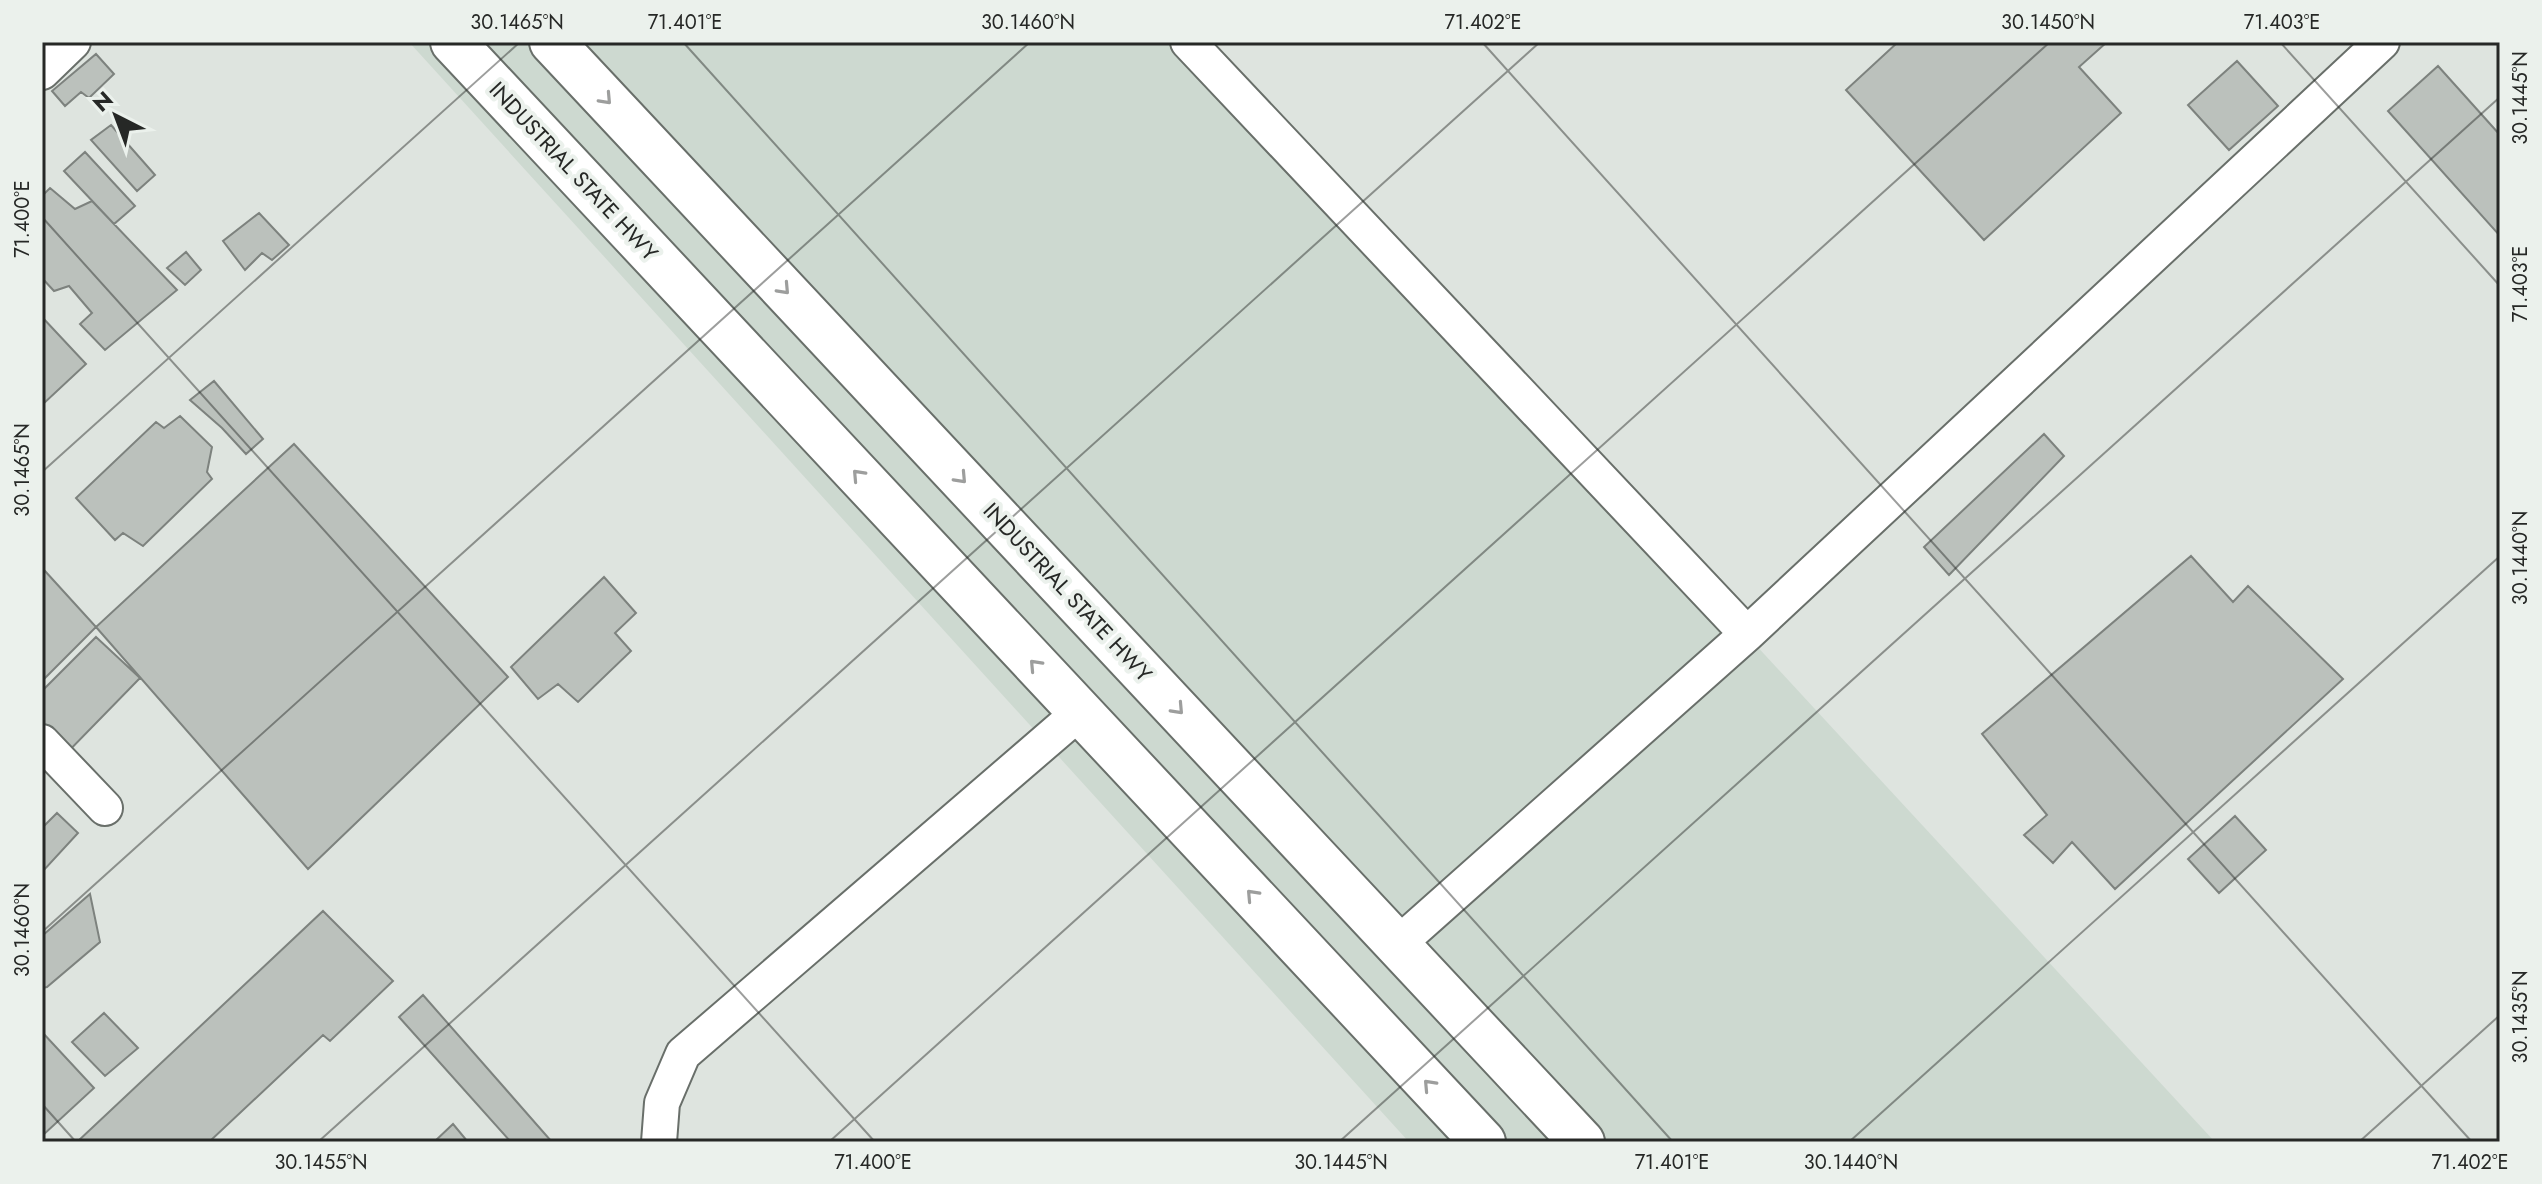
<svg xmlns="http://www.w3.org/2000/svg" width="2542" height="1184" font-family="Jost,sans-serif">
	<rect width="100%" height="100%" fill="#dee4df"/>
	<path fill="#cdd9d0" d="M409,42H1189L1753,642L2215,1142H1409Z"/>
	<path fill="#bbc1bc" stroke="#7d827e" stroke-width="2" d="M1898,42H2107L2079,67L2121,113L1984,240L1846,90Z
		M96,54L114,74L89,98L81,92L65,106L52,91Z
		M2237,61L2278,106L2229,150L2188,105Z
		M2438,66L2500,135V236L2388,111Z
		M111,125L155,175L137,191L91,140Z
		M85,152L135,206L114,224L64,171Z
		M50,188L75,209L92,201L177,290L105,350L80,324L92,313L69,286L54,291L42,278V196Z
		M259,213L289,245L272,260L262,253L245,270L223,241Z
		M186,252L201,270L185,285L167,268Z
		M42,317L86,364L42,405Z
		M214,381L263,439L246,454L222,428L190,400Z
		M180,416L212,447L207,472L212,479L143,546L123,533L115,540L76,498L156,422L164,428Z
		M2044,434L2064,456L1949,575L1924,547Z
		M294,444L508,677L308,869L96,627Z
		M2191,556L2233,602L2248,586L2343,679L2115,889L2072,842L2053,863L2024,835L2047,815L1982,734Z
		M45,571L96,627L42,681V573Z
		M604,577L636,613L615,633L631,651L578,702L558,684L538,699L511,667Z
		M96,637L140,678L59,761L42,738V691Z
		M57,813L78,833L44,870L42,867V828Z
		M2235,816L2266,850L2219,893L2188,859Z
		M90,894L100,942L47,987L42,988V936Z
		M323,911L393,981L330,1041L323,1035L209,1142H77Z
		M423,995L552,1142H511L399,1017Z
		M104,1013L138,1048L105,1076L72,1042Z
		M42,1032L94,1088L42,1136Z
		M453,1124L468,1142H434Z"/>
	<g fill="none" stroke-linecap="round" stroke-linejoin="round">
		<defs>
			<path id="street" d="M1188,42L1747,634
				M42,72L73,42
				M42,742L105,808
				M1398,944L1747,634L2382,42
				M659,1142L662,1103L683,1054L1080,712"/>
			<path id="secondary" d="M453,42L1483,1142
				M552,42L1582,1142"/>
		</defs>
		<use href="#street" stroke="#696f6a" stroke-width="38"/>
		<use href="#secondary" stroke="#696f6a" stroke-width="48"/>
		<use href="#street" stroke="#fff" stroke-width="34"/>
		<use href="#secondary" stroke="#fff" stroke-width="44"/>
	</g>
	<defs><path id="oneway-chevron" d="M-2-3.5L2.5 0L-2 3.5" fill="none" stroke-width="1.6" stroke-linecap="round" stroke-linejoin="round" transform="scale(2)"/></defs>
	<g stroke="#9d9e9d">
		<use href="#oneway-chevron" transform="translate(606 99) rotate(47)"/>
		<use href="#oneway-chevron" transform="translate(784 289) rotate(47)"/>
		<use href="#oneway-chevron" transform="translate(858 475) rotate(-133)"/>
		<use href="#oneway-chevron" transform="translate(961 478) rotate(47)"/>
		<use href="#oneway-chevron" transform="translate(1035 665) rotate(-133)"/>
		<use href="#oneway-chevron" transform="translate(1178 709) rotate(47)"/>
		<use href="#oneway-chevron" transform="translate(1252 895) rotate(-133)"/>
		<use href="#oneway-chevron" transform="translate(1429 1085) rotate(-133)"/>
	</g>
	<path fill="none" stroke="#262826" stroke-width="2" stroke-opacity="0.45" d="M683,42L1673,1142M1482,42L2472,1142M2280,42L2500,286M42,217L875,1142M42,472L520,42M42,932L1030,42M42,1104L76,1142M318,1142L1540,42M829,1142L2050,42M1339,1142L2500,97M1849,1142L2500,556M2359,1142L2500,1015"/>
	<g text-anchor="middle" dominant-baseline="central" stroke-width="8" stroke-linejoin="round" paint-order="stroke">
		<g font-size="22" fill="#262826" stroke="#ebf1ec">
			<text transform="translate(574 171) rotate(47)">INDUSTRIAL STATE HWY</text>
			<text transform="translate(1068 592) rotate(47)">INDUSTRIAL STATE HWY</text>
		</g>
	</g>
	<rect width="2542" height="1184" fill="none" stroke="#ebf1ec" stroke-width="88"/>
	<g transform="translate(116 116) rotate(318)" stroke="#ebf1ec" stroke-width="6" paint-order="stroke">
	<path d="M0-6L14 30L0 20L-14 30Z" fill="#262826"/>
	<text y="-12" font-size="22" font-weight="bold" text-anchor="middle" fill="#262826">N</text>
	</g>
	<rect x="44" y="44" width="2454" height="1096" fill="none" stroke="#262826" stroke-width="3"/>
	<g font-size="20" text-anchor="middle" fill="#262826">
		<text x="517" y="29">30.1465°N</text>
		<text x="685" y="29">71.401°E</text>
		<text x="1028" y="29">30.1460°N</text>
		<text x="1483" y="29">71.402°E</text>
		<text x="2048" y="29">30.1450°N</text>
		<text x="2282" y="29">71.403°E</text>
		<text transform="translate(2520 98) rotate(-90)" y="7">30.1445°N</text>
		<text transform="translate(22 219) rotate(-90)" y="7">71.400°E</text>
		<text transform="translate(2520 284) rotate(-90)" y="7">71.403°E</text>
		<text transform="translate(22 470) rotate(-90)" y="7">30.1465°N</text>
		<text transform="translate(2520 558) rotate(-90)" y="7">30.1440°N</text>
		<text transform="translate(22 930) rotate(-90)" y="7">30.1460°N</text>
		<text transform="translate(2520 1017) rotate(-90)" y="7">30.1435°N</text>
		<text x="321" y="1169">30.1455°N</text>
		<text x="873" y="1169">71.400°E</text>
		<text x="1341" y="1169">30.1445°N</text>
		<text x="1672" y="1169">71.401°E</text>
		<text x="1851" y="1169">30.1440°N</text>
		<text x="2470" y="1169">71.402°E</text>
	</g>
</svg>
